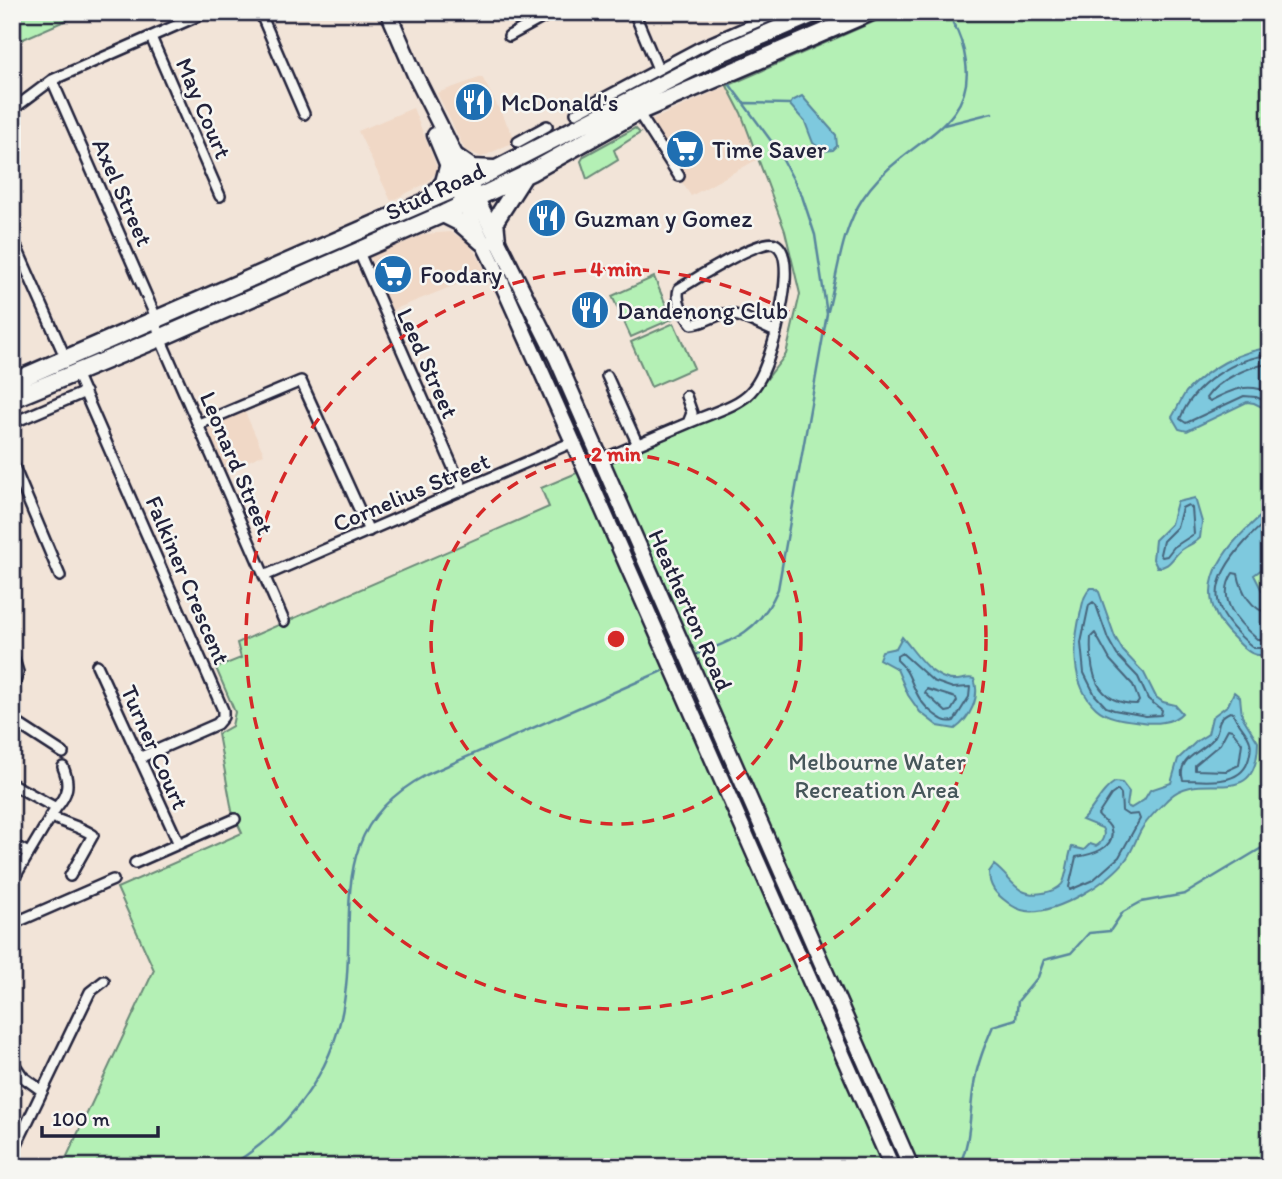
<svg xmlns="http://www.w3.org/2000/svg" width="1282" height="1179" font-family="Itim,sans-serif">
	<rect width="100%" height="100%" fill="#f2e4d8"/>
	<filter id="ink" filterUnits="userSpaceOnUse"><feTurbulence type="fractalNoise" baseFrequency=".0143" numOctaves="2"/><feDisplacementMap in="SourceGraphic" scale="14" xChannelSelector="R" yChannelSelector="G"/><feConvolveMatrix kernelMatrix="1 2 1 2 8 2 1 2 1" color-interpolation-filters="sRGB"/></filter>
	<g filter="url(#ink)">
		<path fill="#f0d8c6" d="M482,77L516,141L482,157L465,150L437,93Z
			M727,86L741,113L758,159L691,196L643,124Z
			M413,108L438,170L427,183L391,201L358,131Z
			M451,232L467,242L477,255L486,273L390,311L370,257L425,234Z
			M244,410L264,454L224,472L207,433V427Z"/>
		<path fill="#b4f0b5" stroke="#6b8978" stroke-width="2" d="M12,12H85L12,44Z
			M896,12H1270V1167H62L154,970L117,888L242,833L232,811L218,734L232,726L235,712L216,668L241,658L237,643L549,507L541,488L579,472L624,457L749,402L786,354L800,294L785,231L741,113L727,86Z
			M635,128L640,133L614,150L618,160L587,179L581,161L584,156Z
			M654,277L672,319L631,337L612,296Z
			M674,323L694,368L651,387L631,342Z"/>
		<path fill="#7ec9de" stroke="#59869d" stroke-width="2" d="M802,96L836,135L837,146L833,150L823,151L813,143L805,122L790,105L792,101Z
			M1270,348V411L1254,403L1247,402L1187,431L1179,429L1172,417C1177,409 1181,399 1186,392C1206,370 1240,350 1270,348Z
			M1195,498L1202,522L1200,538C1194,544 1186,546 1180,551C1172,558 1169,568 1157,567L1153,559L1155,540L1171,524L1177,502Z
			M1270,508V563L1254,575L1262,591L1270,598V654C1252,659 1245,649 1233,637C1190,596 1217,555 1254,522C1259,517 1265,514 1270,508Z
			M1091,588H1095L1099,592L1115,637L1123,651L1144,673L1156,697L1163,702L1175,705L1182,713C1173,723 1155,724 1142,722C1127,720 1108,719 1096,708C1070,684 1073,643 1081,611C1083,602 1084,594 1091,588Z
			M902,637C915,652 927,673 947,679C957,683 966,676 974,679C981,697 970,718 955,729L938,726L920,712L908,695L897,669L879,659L882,651L896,648Z
			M1234,692L1240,697L1242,716L1258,742C1257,815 1201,766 1169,798C1160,807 1148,818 1141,830C1136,839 1133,849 1127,858C1111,882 1055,915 1026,911C1019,910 1013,907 1007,902C996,894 989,887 989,872L994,865C1012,878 1016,898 1043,893C1049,892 1058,889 1062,884C1067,877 1068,856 1072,847L1084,850L1090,844L1096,846C1103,842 1106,834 1102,828L1082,820C1094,809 1101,790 1115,782L1122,783L1129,792L1127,806L1131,808L1144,800L1150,790L1171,783L1178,759L1197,741L1208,734L1212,717L1228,705Z"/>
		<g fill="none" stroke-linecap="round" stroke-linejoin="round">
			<path stroke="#47657c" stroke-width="2" d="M1270,355C1234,358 1193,385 1180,419L1186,423L1244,396L1256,397L1270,403
				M1270,364C1248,366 1218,380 1206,398L1210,401C1231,390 1248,382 1270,393
				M1188,505L1192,508L1194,534L1174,547L1167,556L1162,557L1160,554L1163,541L1177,527L1182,508Z
				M1270,519C1260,526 1253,533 1245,542C1206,585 1208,611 1254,648H1270
				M1093,602L1096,605L1108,639L1117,655L1138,677L1148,699L1162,710L1161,715L1146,716L1114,710L1106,707L1095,695L1084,673L1081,643L1089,605Z
				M1270,613C1251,611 1241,590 1238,574L1233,573C1216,599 1237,622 1257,639H1270
				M1095,633L1110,660L1133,685L1139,701L1137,704C1096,704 1089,673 1091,637Z
				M902,653L933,681L953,688L970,687L969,697L954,721C945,723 941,719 934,714C910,696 915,675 897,660V656Z
				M927,689L956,698L957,701L951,711L946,712L925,693Z
				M1230,712L1233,713C1237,724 1247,731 1250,742C1252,748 1250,753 1249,758C1242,787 1206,780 1183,780C1176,758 1201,753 1213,739C1222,728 1213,720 1230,712Z
				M1228,729L1232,730L1242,743L1239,765L1226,771L1195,770V765L1220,744Z
				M1118,790L1121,794L1122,811L1128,815L1138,814L1140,819L1119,857L1093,880L1070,890L1069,887L1076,857C1089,855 1119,849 1110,827C1107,821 1101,820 1098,815L1111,795Z"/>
			<path stroke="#59869d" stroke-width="2.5" d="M745,103L790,104
				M944,125L992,113
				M828,311C838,273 841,231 863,198C873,183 886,170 900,159C933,132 973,113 966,63C964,48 961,36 953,23
				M694,655C735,640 760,631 778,589L827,314L815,235L802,196L777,149L730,85
				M228,1167C281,1136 325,1083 340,1022C364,925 316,834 426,775L662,671
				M958,1167C972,1142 969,1112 974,1085C977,1064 985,1045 993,1026L1016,1019L1018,1001L1038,977L1044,960L1071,953L1089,933L1110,931L1123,912L1141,902L1185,894L1270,843"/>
			<defs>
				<path id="street" d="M260,12L304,114
					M634,12L658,69
					M509,36L553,12
					M151,37L220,196
					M52,80L154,313L160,338L284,621
					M12,110L52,80L207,12
					M638,112L679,176
					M576,113L700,47L780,12
					M518,142L547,126
					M12,237L66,359
					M358,250L463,490
					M76,373L223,710V717L217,724L139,758
					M607,376L638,445
					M12,423L85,392
					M688,423C748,399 756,402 775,337C779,318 796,255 775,244C762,237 693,280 679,289C675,302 684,314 692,324C704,324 714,314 726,314C742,314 761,326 776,332
					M199,424L301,381L369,531
					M601,460L688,423L692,413L686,396
					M12,462L60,576
					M264,576L573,442
					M12,653L18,672L12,691
					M97,665L179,844
					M12,720L63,753
					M12,784L56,808L13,880
					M56,808C68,794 70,784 63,767
					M50,816C65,824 80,826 93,835L70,876
					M12,844L28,853
					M135,863L235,819
					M12,924L113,880
					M12,1061L23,1077L41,1090
					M12,1154L90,992L104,981"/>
				<path id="primary" d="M388,12L416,77L556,357L911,1167
					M435,135L464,204L492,261L573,442L892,1167"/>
				<path id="highway" d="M456,157L472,168L494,169
					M431,199L444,182L448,167
					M443,214L459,222L482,242
					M497,241L495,221L525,174
					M12,382L469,183L724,52L818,12
					M12,399L160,338L443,214L531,172L638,112L871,12"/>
			</defs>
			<use href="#street" stroke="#22223b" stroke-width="14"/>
			<use href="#primary" stroke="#22223b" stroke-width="19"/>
			<use href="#highway" stroke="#22223b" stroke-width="21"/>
			<use href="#street" stroke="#f6f6f2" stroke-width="9"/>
			<use href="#primary" stroke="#f6f6f2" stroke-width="14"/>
			<use href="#highway" stroke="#f6f6f2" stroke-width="16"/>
		</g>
	</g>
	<g fill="none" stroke="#d62828" stroke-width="3.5" stroke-dasharray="12 9">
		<circle cx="616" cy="639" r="185"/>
		<circle cx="616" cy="639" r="370"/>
	</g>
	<defs>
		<symbol id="restaurant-disc" viewBox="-11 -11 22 22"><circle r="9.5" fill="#1f6fb2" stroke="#f6f6f2"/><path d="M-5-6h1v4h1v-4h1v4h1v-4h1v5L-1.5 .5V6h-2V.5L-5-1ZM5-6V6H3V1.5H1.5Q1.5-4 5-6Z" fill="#fff"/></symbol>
		<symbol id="supermarket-disc" viewBox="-11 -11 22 22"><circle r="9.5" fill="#1f6fb2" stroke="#f6f6f2"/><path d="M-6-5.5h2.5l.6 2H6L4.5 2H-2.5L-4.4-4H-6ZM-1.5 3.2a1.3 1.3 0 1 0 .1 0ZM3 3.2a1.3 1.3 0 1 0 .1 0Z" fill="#fff"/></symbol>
	</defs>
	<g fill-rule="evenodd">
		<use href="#restaurant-disc" x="452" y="80" width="44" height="44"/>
		<use href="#supermarket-disc" x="663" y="127" width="44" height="44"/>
		<use href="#restaurant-disc" x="525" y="196" width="44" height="44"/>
		<use href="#supermarket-disc" x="371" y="252" width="44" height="44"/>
		<use href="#restaurant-disc" x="568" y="288" width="44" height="44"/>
	</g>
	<g text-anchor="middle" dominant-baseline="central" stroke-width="5" stroke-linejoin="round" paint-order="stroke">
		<g font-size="24" fill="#22223b" stroke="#f6f6f2" text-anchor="start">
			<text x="501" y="102">McDonald's</text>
			<text x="712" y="149">Time Saver</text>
			<text x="574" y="218">Guzman y Gomez</text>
			<text x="420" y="274">Foodary</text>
			<text x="617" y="310">Dandenong Club</text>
		</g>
		<g font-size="24" fill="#22223b" stroke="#f6f6f2">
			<text transform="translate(204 108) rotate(67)">May Court</text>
			<text transform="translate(435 191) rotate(-25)">Stud Road</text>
			<text transform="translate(123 192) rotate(66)">Axel Street</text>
			<text transform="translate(428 363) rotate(66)">Leed Street</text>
			<text transform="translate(237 463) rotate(67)">Leonard Street</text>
			<text transform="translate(411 492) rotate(-23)">Cornelius Street</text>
			<text transform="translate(188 580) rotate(67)">Falkiner Crescent</text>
			<text transform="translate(691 610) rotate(66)">Heatherton Road</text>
			<text transform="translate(155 747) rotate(66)">Turner Court</text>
		</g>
		<g font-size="24" fill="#46565a" stroke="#f6f6f2">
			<text x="877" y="761">Melbourne Water<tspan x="877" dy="28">Recreation Area</tspan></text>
		</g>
	</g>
	<circle cx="616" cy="639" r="10" fill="#d62828" stroke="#f6f6f2" stroke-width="3.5"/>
	<g font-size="21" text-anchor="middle" font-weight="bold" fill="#d62828" stroke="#f6f6f2" stroke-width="5" stroke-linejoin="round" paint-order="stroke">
		<text x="616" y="276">4 min</text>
		<text x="616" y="461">2 min</text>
	</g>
	<rect width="1282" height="1179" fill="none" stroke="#f6f6f2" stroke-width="42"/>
	<rect x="21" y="21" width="1240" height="1137" fill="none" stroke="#22223b" stroke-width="2.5" filter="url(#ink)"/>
	<path d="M42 1126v10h116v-10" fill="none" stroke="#22223b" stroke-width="3.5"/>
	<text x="52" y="1126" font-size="21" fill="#22223b" stroke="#f6f6f2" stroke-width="5" paint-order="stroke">100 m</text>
</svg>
